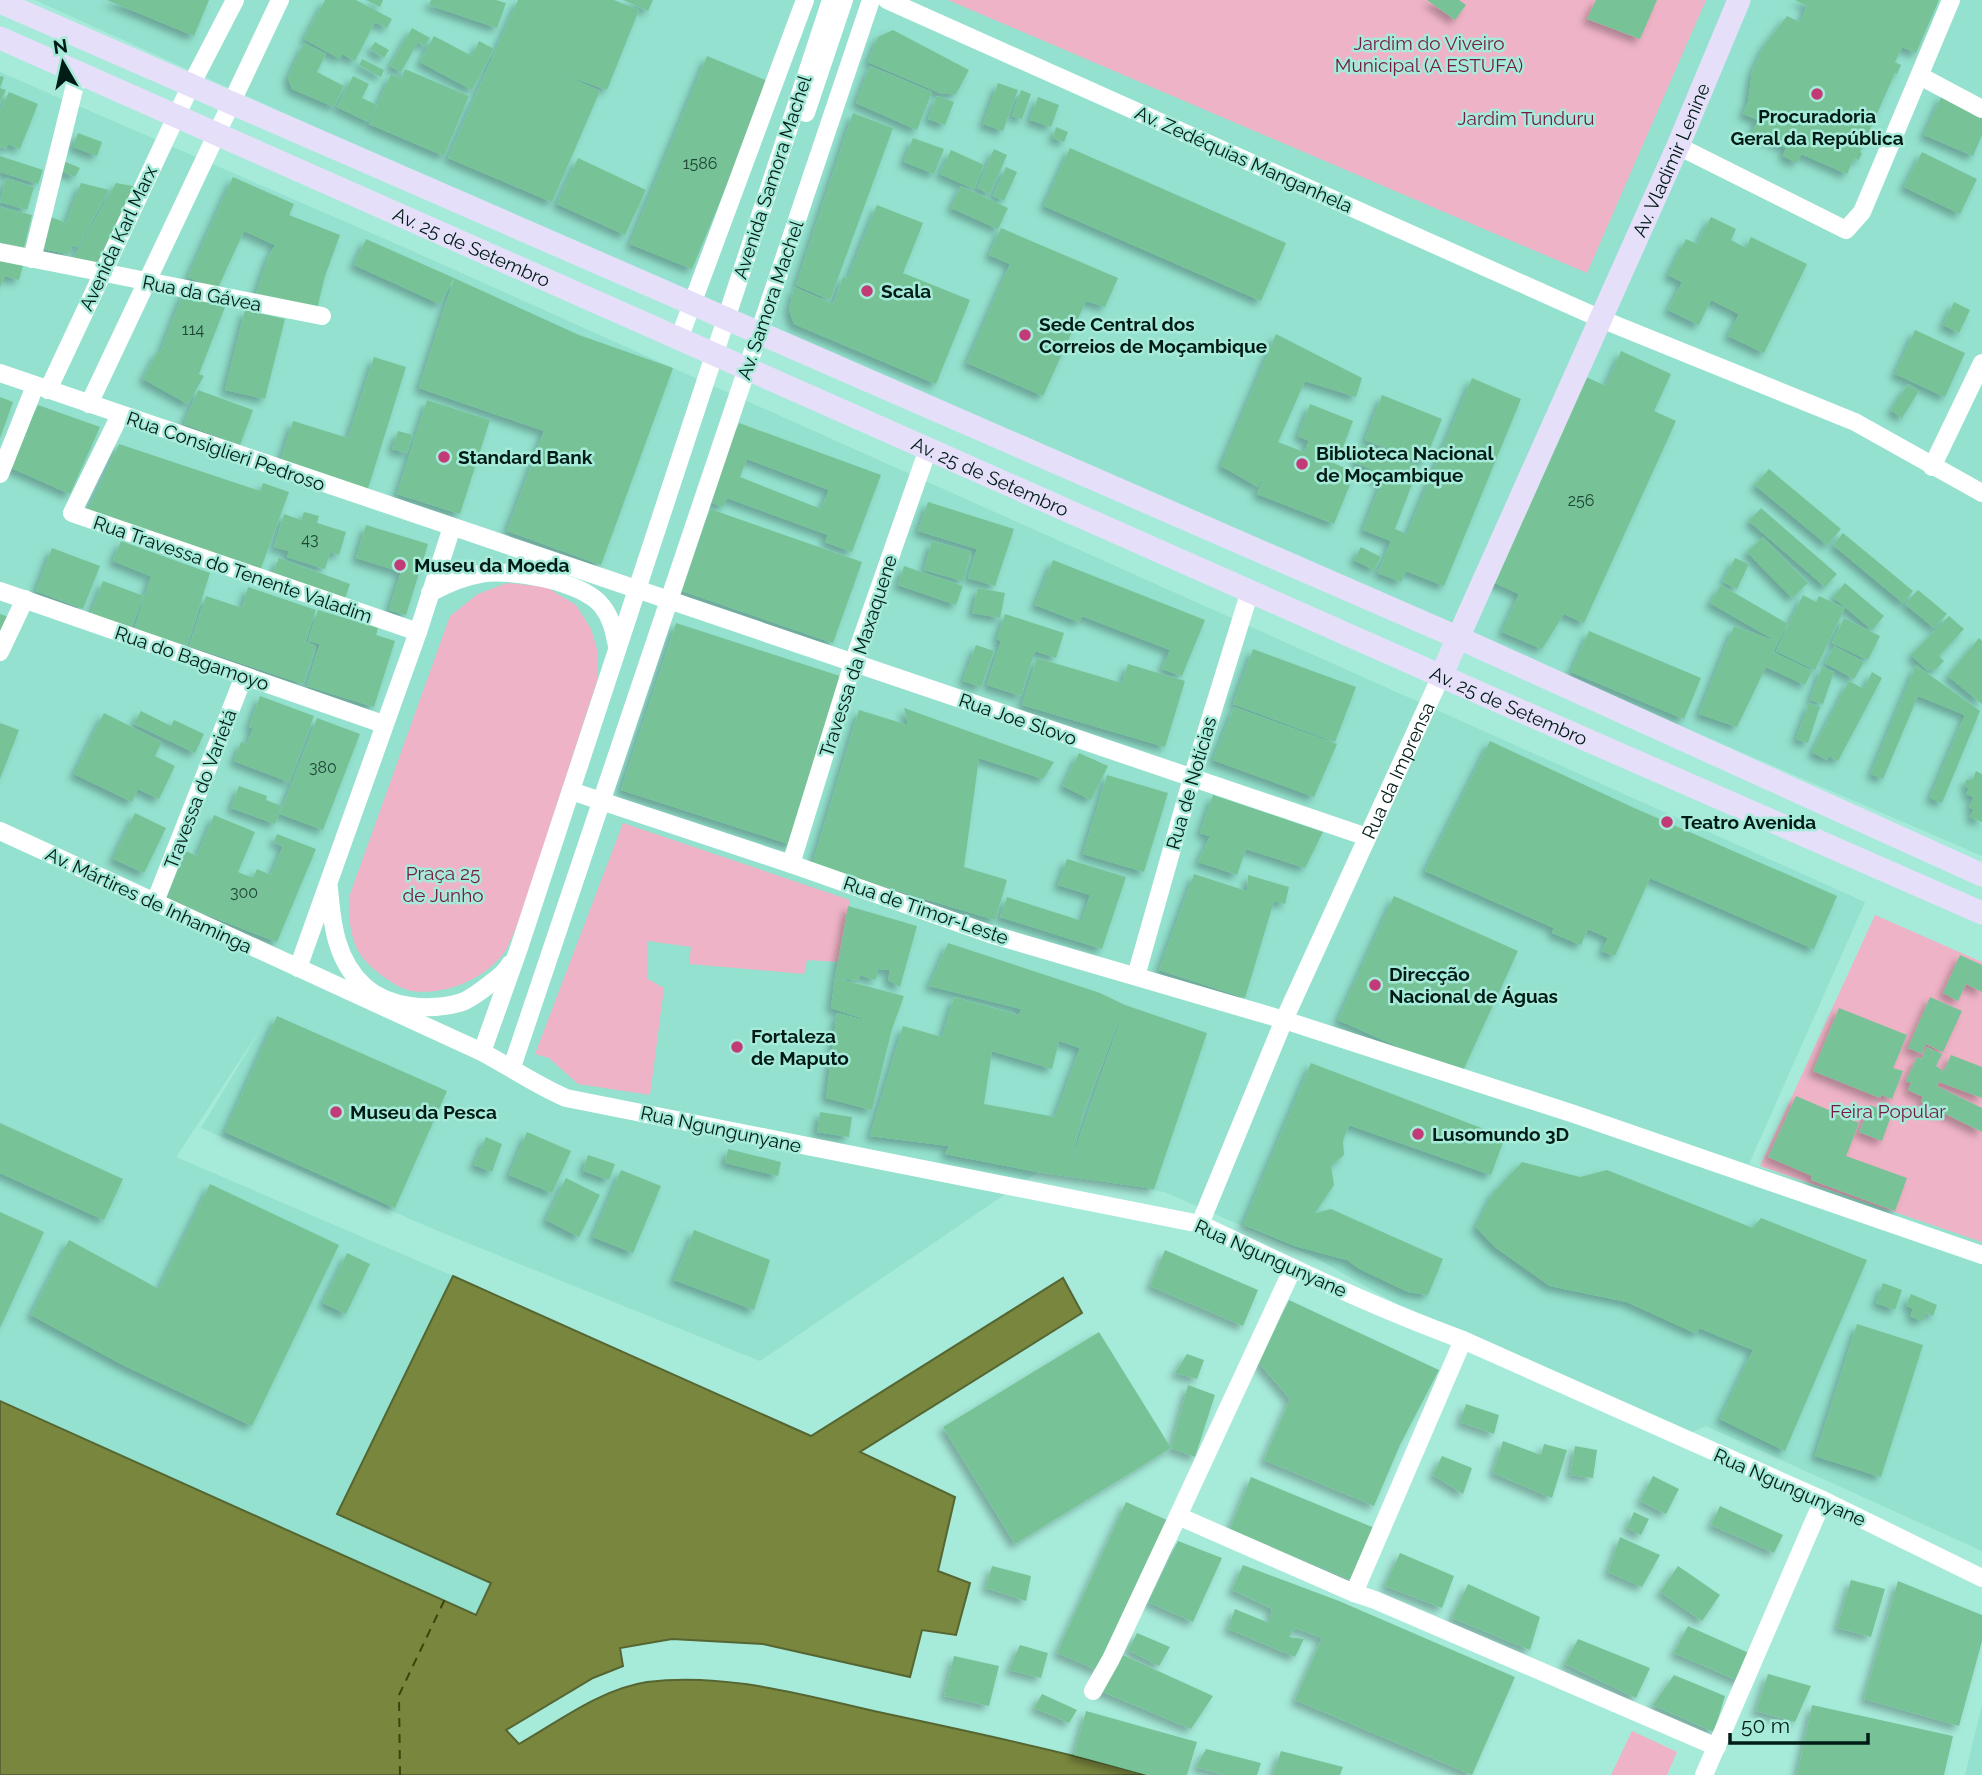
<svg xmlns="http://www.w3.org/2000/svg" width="1982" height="1775" font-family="Raleway,sans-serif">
	<defs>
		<filter id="shadow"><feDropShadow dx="-5" dy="5" stdDeviation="3.5" flood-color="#0004"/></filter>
	</defs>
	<rect width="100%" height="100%" fill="#a6ead9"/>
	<path fill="#93e1ce" d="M35,0H1982V856L747,323Z
		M0,72L401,246L1865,902L1749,1164L1982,1241V1551L1706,1426L1688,1434L1451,1335L1314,1257L1164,1192L1038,1172L760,1361L438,1231L201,1128L262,1027L176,1157L453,1276L337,1514L491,1583L476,1615L0,1401Z
		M1982,1705V1775H1965Z"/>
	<path fill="#eeb3c6" d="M948,0H1706L1587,273Z
		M507,583L546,587L576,605L591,629L598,652V678L521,915C516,926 512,939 506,950C488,978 445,996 412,991C397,989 368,967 360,954C349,936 349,917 349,897L450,616L478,594Z
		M623,823L850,900L839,962L807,960L804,974L689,964L691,947L648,941V979L664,988L650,1095L578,1084L549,1058L535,1054Z
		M1875,915L1982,962V1242L1760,1166Z
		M1632,1731L1677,1752L1667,1775H1611Z"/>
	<path fill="#79863d" stroke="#556632" stroke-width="2" d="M453,1276L811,1436L1063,1278L1082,1313L860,1452L955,1497L938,1571L970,1583L956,1635L922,1630L910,1677L763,1644L672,1639L620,1648L623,1666L593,1678L506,1730L519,1744C559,1721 601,1689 647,1682C727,1672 806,1696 883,1713C972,1732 1060,1751 1148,1775H0V1401L476,1615L491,1583L337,1514Z"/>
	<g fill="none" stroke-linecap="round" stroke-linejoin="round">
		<path stroke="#3c440b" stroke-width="2" stroke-dasharray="9 7" stroke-linecap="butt" d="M400,1775L399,1695L445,1599"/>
	</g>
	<path fill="#77c397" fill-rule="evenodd" filter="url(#shadow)" d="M107,0H209L194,36Z
		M325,0H356L392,19L387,28L375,22L355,61L342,54L340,59L304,39Z
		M366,0H383L380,7Z
		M431,0H496L506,3L497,28L429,5Z
		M518,0H614L639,10L607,90L562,74L600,91L552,202L448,158Z
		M623,0H653L648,11Z
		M1427,0H1459L1466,5L1455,20Z
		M1596,0H1657L1640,39L1587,19Z
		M1795,0H1939L1916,53L1902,47L1895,62L1901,65L1897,74L1895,73L1860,152L1862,153L1859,160L1854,158L1847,174L1801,154L1797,163L1783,156L1786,148L1752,133L1758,120L1743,114L1748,102L1752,72L1764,46L1787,16L1800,22L1807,6Z
		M412,28L430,38L425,46L418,42L401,72L390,66Z
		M893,30L969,70L956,94H942L868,62L878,37Z
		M434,36L472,56L479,41L494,49L472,90L420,62Z
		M375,42L389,50L384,58L370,49Z
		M304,43L326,54L317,72L344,86L334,107L292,89L288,78Z
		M707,56L770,82L692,269L630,244Z
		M362,59L384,70L381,77L359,65Z
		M870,66L932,92L917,130L856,103Z
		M405,69L469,96L444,156L369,124L391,74L401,79Z
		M0,76L4,77L0,88L6,90L0,103Z
		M353,76L369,84L362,98L377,105L368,122L337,107Z
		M998,83L1018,90L1003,131L983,124Z
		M1021,90L1031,94L1022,119L1012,116Z
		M9,92L38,104L20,149L8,144L6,149L0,147V111Z
		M1942,95L1982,112V135L1973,156L1924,135Z
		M937,96L954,102L945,125L928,119Z
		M1038,97L1059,105L1051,127L1030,120Z
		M853,113L893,128L830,300L796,285Z
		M1056,127L1068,132L1064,142L1053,138Z
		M78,133L102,142L97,156L73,147Z
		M913,138L944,149L934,174L904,162Z
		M1070,148L1286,243L1261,301L1044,206Z
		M994,149L1007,155L990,194L977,188Z
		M951,150L984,165L974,189L940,174Z
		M1922,152L1977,179L1960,214L1904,187Z
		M0,156L43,170L38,184L0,172Z
		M578,158L646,190L625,235L557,204Z
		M61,160L80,168L75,177L57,169Z
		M1006,167L1017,172L1004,201L993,196Z
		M233,177L294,204L289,215L340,235L325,276L317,309L256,293L268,258L275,245L244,231L217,290L188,277Z
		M6,178L34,187L27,210L0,202Z
		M81,183L109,190L78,247L73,245L68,254L43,249L51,217L66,223Z
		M116,183L138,187L102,265L73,259Z
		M961,186L1008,208L998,229L951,208Z
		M877,205L923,223L903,273L970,300L936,384L794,324L789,310L794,287L833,304L843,277L848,278Z
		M0,207L32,215L24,248L0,242Z
		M1711,217L1736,229L1731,240L1746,248L1751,237L1807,264L1764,353L1728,336L1739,314L1711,300L1699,325L1668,310L1682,282L1668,275L1686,239L1697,244Z
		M1001,228L1118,278L1105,307L1086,301L1043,396L967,363L1010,264L989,255Z
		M366,239L454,278L440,304L354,265Z
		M0,256L24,262L19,280L5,276L0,287Z
		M454,278L579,335L673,368L601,565L507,531L544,431L419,388Z
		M184,291L225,307L199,374L204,376L188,404L143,379L158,351L160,353Z
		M1954,302L1970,310L1959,333L1943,325Z
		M245,310L285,319L265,399L225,390Z
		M1915,330L1965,353L1945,397L1895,374Z
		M1276,334L1362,378L1356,397L1305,381L1278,442L1304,452L1309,441L1298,436L1310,404L1353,421L1340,455L1320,446L1316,456L1355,472L1334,524L1257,494L1270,463L1258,487L1221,466Z
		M1621,351L1671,374L1654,411L1676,421L1584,623L1564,614L1542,649L1502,632L1519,594L1486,579L1579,374L1606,386Z
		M374,357L406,367L367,492L279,465L293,421L348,438Z
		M1472,378L1521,399L1444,586L1406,571L1401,582L1378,573L1391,541L1363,530L1382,481L1369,476L1371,469L1355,463L1362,445L1419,466L1395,529L1407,534Z
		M1908,384L1919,391L1902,418L1891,410Z
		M198,390L253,410L240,445L184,424Z
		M1382,395L1442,419L1424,463L1365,440Z
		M0,397L13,402L0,438Z
		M427,400L490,420L460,514L397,494Z
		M38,405L100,427L70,494L9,467Z
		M739,423L881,475L852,552L825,542L828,535L727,498L723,507L710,502ZM747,459L829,490L821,509L740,477Z
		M398,431L413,435L407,453L392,449Z
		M119,444L260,491L263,483L289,492L260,571L87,513Z
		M1769,469L1841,529L1827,545L1755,485Z
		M928,502L1014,529L995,586L968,578L977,549L918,531Z
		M1761,508L1837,574L1825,587L1749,521Z
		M710,509L862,562L833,643L682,591Z
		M304,512L319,516L317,523L346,532L339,555L330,552L325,569L287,557L289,551L274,547L284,514L301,520Z
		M366,525L428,544L406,615L389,610L401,572L356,558Z
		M1843,533L1913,591L1903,603L1833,545Z
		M1763,537L1808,583L1792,598L1747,552Z
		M121,541L210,573L187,646L134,630L156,561L150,576L113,561Z
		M932,541L971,552L963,581L924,570Z
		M1361,547L1381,557L1374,570L1354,560Z
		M52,548L100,566L83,609L36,591Z
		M279,558L350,584L344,601L272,575Z
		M1735,558L1749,564L1737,589L1723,582Z
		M1053,560L1205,620L1182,676L1162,669L1170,650L1082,616L1079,622L1035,605Z
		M904,566L963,586L956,605L898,585Z
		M103,581L144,596L131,628L91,613Z
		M1845,583L1884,616L1872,630L1833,597Z
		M1721,585L1788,624L1778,642L1710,603Z
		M248,587L316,610L305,642L316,646L303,684L189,646L206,596L242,608Z
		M978,588L1005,593L1000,618L972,613Z
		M1918,590L1947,614L1934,628L1905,604Z
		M1803,595L1816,602L1819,596L1845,608L1815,670L1776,651Z
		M318,610L378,628L376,635L395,641L374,707L307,686L320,644L308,641Z
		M0,614L8,617L0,635Z
		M1005,614L1064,633L1056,658L1035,651L1021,696L987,685L1001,641L997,639Z
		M1949,616L1964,629L1939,656L1944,661L1934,671L1931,668L1928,671L1911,655Z
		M1844,618L1880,636L1868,660L1832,643Z
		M676,623L846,678L792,845L621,790Z
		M1734,626L1778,642L1773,652L1812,671L1805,685L1766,667L1737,727L1699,714Z
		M1589,631L1701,678L1684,719L1571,672Z
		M1979,638L1982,641V704L1948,676Z
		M976,645L994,651L981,687L963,681Z
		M1834,646L1864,662L1854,679L1825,663Z
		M1253,649L1356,687L1335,742L1233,704Z
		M1037,658L1122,683L1128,664L1185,681L1165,747L1022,705Z
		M1916,665L1980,711L1942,803L1930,798L1965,715L1918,696L1883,779L1871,774Z
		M1822,667L1834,672L1823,704L1810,700Z
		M1872,672L1882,678L1838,761L1829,756L1827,760L1812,752L1849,681L1864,689Z
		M260,696L314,716L289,782L234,761L241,742L247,744L253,728L249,727Z
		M1809,703L1820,707L1808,743L1796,739Z
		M1234,707L1337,744L1314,797L1213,760Z
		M904,708L1054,762L1043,779L979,758L964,867L1007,880L995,920L812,865L859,710L908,725Z
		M141,711L171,726L174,720L204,734L195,753L134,724Z
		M104,713L162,742L155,756L175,766L159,799L138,789L132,802L74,774Z
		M317,718L360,734L323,830L280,814Z
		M0,723L19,730L0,779Z
		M1490,741L1632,807L1837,896L1814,949L1650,878L1615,956L1602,951L1608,938L1588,929L1581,945L1552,933L1554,928L1425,871Z
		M1079,753L1108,766L1091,800L1063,786Z
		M1976,771L1982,774V822L1970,817L1974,809L1969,807L1974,797L1966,794L1969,788L1965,785L1966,780L1973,779Z
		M1107,775L1168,793L1144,872L1083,854Z
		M239,786L267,796L266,800L282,806L275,824L231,808Z
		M1213,795L1323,832L1305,868L1246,849L1237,875L1198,862L1210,836L1200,833Z
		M135,813L166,828L144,873L113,859Z
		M214,815L255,832L238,872L253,878L257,869L271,875L283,846L274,842L277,834L316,849L277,942L166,899L186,851L197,856Z
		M1067,859L1126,877L1102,949L1000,917L1007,897L1082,921L1090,895L1058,885Z
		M1194,874L1247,891L1248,875L1289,887L1285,904L1274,901L1245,998L1159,970Z
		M1394,896L1518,951L1461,1075L1338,1020Z
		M848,906L917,926L900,987L888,980L890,970L878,969L876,980L860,975L858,981L835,978L904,996L892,1029L872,1110L826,1098L837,1013L876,1023L831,1008L835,978Z
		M948,943L1100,993L1125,1005L1207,1033L1154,1189L1037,1172L945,1154L949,1146L870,1136L903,1026L942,1037L954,997L1019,1015L1021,1009L929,986ZM1118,1023L1119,1024L1069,1168L1084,1111ZM1059,1041L1080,1048L1055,1117L984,1104L992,1051L1052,1069Z
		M1960,955L1982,965V992L1966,984L1958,1001L1943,993Z
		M1930,997L1962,1011L1943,1052L1926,1044L1922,1054L1908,1048Z
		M1839,1008L1907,1035L1893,1068L1903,1071L1892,1099L1881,1095L1880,1098L1813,1071Z
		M277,1016L447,1091L395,1208L225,1132Z
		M1927,1047L1942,1054L1936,1066L1944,1071L1951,1055L1982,1067V1098L1939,1082L1937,1086L1982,1108V1132L1921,1102L1923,1097L1908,1090L1911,1083L1906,1081L1917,1057L1921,1059Z
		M1311,1063L1505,1137L1491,1175L1349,1125L1343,1141L1344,1155L1331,1166L1334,1185L1315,1213L1331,1209L1443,1259L1428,1295L1408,1292L1360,1269L1347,1260L1295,1246L1243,1225Z
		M1796,1096L1859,1123L1846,1156L1907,1178L1895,1211L1811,1180L1812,1176L1768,1157Z
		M1870,1105L1892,1113L1882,1141L1859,1132Z
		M820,1112L852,1117L849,1137L817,1132Z
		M0,1123L123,1179L104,1220L0,1173Z
		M527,1132L571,1151L552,1193L509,1175Z
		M486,1137L502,1144L492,1172L474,1165Z
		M728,1149L781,1162L778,1176L725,1163Z
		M588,1155L615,1164L609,1180L583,1171Z
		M1522,1162L1580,1177L1607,1170L1753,1228L1761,1218L1867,1260L1785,1451L1720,1419L1753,1350L1699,1328L1697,1334L1627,1302L1550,1286L1495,1247L1476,1227L1493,1193Z
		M621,1170L661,1186L633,1253L593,1237Z
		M566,1178L600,1195L579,1237L546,1220Z
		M210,1184L339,1245L252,1426L123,1365L31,1315L69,1240L159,1289Z
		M0,1212L44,1232L0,1328Z
		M694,1230L770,1260L754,1310L674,1280Z
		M1165,1250L1258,1290L1243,1326L1150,1286Z
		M347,1253L370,1264L346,1314L323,1303Z
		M1883,1283L1902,1290L1895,1310L1876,1303Z
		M1911,1294L1937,1305L1933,1316L1926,1313L1922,1321L1910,1316L1913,1309L1906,1305Z
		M1289,1300L1439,1370L1400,1445L1374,1506L1264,1460L1290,1399L1259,1363Z
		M1857,1324L1923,1345L1881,1477L1815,1456Z
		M1099,1332L1171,1448L1015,1544L943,1427Z
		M1187,1354L1204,1360L1197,1379L1175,1373Z
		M1188,1385L1215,1395L1195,1457L1171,1448Z
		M1466,1404L1499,1415L1494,1434L1460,1422Z
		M1503,1441L1541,1455L1544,1444L1567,1450L1552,1498L1493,1473Z
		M1575,1446L1597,1450L1593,1478L1570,1475Z
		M1442,1456L1472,1468L1463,1494L1433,1475Z
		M1653,1476L1679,1489L1666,1514L1640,1501Z
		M1251,1477L1377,1529L1355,1582L1230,1529Z
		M1126,1502L1167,1520L1099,1671L1057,1653Z
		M1720,1506L1783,1535L1774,1553L1711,1525Z
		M1634,1512L1649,1519L1641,1535L1627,1528Z
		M1620,1537L1660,1555L1642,1587L1608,1572Z
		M1178,1541L1222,1558L1193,1622L1148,1602Z
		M1400,1553L1454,1576L1442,1608L1385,1586Z
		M1243,1565L1339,1601L1515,1677L1472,1775L1295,1700L1322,1638L1295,1628L1289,1637L1304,1639L1295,1657L1228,1629L1235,1609L1269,1623L1272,1609L1232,1590Z
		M992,1566L1031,1576L1026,1601L986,1588Z
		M1678,1566L1720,1595L1702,1621L1660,1592Z
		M1851,1580L1885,1589L1871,1637L1837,1628Z
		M1898,1581L1982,1615V1641L1959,1726L1864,1699Z
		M1468,1584L1540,1617L1530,1650L1452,1618Z
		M1688,1626L1751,1654L1741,1682L1674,1653Z
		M1137,1633L1170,1647L1159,1666L1128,1650Z
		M1578,1639L1650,1668L1636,1698L1565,1664Z
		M1020,1645L1048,1653L1041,1678L1009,1670Z
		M1123,1655L1213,1696L1191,1729L1098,1690Z
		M954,1656L999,1666L989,1706L944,1696Z
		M1768,1674L1811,1686L1795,1722L1756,1711Z
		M1674,1675L1725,1696L1714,1732L1653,1705Z
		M1042,1694L1077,1710L1069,1723L1034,1708Z
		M1812,1705L1953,1736L1944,1775H1797Z
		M1086,1711L1197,1742L1187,1775H1147L1074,1755Z
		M1206,1749L1261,1763L1257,1775H1223L1196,1767Z
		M1281,1751L1343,1767L1340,1775H1273Z"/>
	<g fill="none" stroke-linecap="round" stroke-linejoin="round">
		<g stroke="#fff" stroke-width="18">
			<path d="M887,0L1601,319L1855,422L1982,493"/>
			<path d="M1920,76L1982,109"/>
			<path d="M806,113L844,0"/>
			<path d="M1678,146L1846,230L1862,212L1951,0"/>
			<path d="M0,252L322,316"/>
			<path d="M32,259L78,73"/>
			<path d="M679,339L805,0"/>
			<path d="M0,373L1367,837"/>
			<path d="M48,390L190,87L235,0"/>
			<path d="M89,404L280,0"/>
			<path d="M120,415L72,513L418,632"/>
			<path d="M1932,467L1982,363"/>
			<path d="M0,474L35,386"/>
			<path d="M0,591L383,724"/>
			<path d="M430,593C446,584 461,577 480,574C510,568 582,581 602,606C612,619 614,631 617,646"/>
			<path d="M0,652L25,599"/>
			<path d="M571,791L791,864L990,934L1284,1020L1574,1114L1982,1255"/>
			<path d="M0,831L482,1052C510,1067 536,1085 566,1098L1200,1224C1286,1265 1373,1307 1463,1340L1823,1500L1982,1578"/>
			<path d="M791,864L853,663L928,449"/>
			<path d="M329,888C332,925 336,961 365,987C389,1008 429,1011 459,1003C470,1000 482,990 491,983C498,978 506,972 510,964"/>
			<path d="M155,902L244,676"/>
			<path d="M298,968L418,632L452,527"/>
			<path d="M1136,976L1192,778L1250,591"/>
			<path d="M482,1052L519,948L831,0"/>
			<path d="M512,1067L871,0"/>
			<path id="s1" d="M1200,1224L1284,1020L1441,676"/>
			<path d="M1178,1516L1354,1593L1375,1600L1717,1747"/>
			<path d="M1354,1593L1463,1340"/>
			<path d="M1093,1691L1111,1659L1178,1516L1293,1268"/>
			<path d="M1704,1775L1823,1500"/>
		</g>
		<g stroke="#e6dffa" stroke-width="23">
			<path d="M0,2L1459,638L1982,875"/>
			<path id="s2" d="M0,38L1441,676L1982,913"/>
			<path id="s3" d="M1441,676L1678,146L1739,0"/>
		</g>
	</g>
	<g fill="#c23a76" stroke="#a6ead9" stroke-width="2.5">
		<circle cx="1817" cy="94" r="7"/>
		<circle cx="867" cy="291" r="7"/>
		<circle cx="1025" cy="335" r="7"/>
		<circle cx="444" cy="457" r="7"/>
		<circle cx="1302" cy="464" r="7"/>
		<circle cx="400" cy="565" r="7"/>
		<circle cx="1667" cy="822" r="7"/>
		<circle cx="1375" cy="985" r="7"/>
		<circle cx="737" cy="1047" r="7"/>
		<circle cx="336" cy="1112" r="7"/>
		<circle cx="1418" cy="1134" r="7"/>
	</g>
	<g text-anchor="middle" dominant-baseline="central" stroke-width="5" stroke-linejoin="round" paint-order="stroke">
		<g font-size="16" fill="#1e4637">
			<text x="700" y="163">1586</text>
			<text x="193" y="329">114</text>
			<text x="1581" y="500">256</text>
			<text x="310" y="539">43</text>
			<text x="323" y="767">380</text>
			<text x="244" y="892">300</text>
		</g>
		<g font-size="19" fill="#741a43" stroke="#a6ead9">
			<text x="1429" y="43">Jardim do Viveiro<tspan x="1429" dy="22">Municipal (A ESTUFA)</tspan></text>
			<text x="1526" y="118">Jardim Tunduru</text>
			<text x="443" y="873">Praça 25<tspan x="443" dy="22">de Junho</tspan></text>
			<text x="1888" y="1111">Feira Popular</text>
		</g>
		<g font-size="19" font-weight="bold" fill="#011c17" stroke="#a6ead9" text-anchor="start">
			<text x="1817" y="116" text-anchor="middle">Procuradoria<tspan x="1817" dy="22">Geral da República</tspan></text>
			<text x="881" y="291">Scala</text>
			<text x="1039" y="324">Sede Central dos<tspan x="1039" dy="22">Correios de Moçambique</tspan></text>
			<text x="1316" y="453">Biblioteca Nacional<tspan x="1316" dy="22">de Moçambique</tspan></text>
			<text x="458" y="457">Standard Bank</text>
			<text x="414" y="565">Museu da Moeda</text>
			<text x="1681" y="822">Teatro Avenida</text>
			<text x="1389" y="974">Direcção<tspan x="1389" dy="22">Nacional de Águas</tspan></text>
			<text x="751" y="1036">Fortaleza<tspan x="751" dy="22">de Maputo</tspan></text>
			<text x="350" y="1112">Museu da Pesca</text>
			<text x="1432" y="1134">Lusomundo 3D</text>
		</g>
		<g font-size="19" fill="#011c17" stroke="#a6ead9">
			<text transform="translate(1244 159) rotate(24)">Av. Zedéquias Manganhela</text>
			<text stroke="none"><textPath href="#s3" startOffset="565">Av. Vladimir Lenine</textPath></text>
			<text transform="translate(772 177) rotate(-72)">Avenida Samora Machel</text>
			<text transform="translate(118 238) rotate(-65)">Avenida Karl Marx</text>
			<text stroke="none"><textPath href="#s2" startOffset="516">Av. 25 de Setembro</textPath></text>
			<text transform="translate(202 293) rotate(11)">Rua da Gávea</text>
			<text transform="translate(770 300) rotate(-71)">Av. Samora Machel</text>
			<text transform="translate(226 451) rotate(19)">Rua Consiglieri Pedroso</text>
			<text stroke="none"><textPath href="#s2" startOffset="1083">Av. 25 de Setembro</textPath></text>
			<text transform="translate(233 569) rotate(19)">Rua Travessa do Tenente Valadim</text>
			<text transform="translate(858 656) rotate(-72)">Travessa da Maxaquene</text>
			<text transform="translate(192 658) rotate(19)">Rua do Bagamoyo</text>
			<text stroke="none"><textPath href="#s2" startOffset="1650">Av. 25 de Setembro</textPath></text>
			<text transform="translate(1018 719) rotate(19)">Rua Joe Slovo</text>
			<text stroke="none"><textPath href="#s1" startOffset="495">Rua da Imprensa</textPath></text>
			<text transform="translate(1191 783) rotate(-74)">Rua de Notícias</text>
			<text transform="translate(200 789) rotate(-69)">Travessa do Varietá</text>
			<text transform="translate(149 900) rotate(25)">Av. Mártires de Inhaminga</text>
			<text transform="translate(926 910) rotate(19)">Rua de Timor-Leste</text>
			<text transform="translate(721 1129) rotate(12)">Rua Ngungunyane</text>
			<text transform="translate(1271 1258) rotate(24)">Rua Ngungunyane</text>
			<text transform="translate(1790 1487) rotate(24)">Rua Ngungunyane</text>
		</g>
	</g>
	<g transform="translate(63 63) rotate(351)" stroke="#a6ead9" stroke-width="5" paint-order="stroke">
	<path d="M0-5L12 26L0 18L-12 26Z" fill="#011c17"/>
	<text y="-10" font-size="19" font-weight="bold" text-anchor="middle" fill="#011c17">N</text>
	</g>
	<path d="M1730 1733v10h138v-10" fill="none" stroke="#011c17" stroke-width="3.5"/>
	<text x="1741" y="1733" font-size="21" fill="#011c17" stroke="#a6ead9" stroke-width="5" paint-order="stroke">50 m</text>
</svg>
